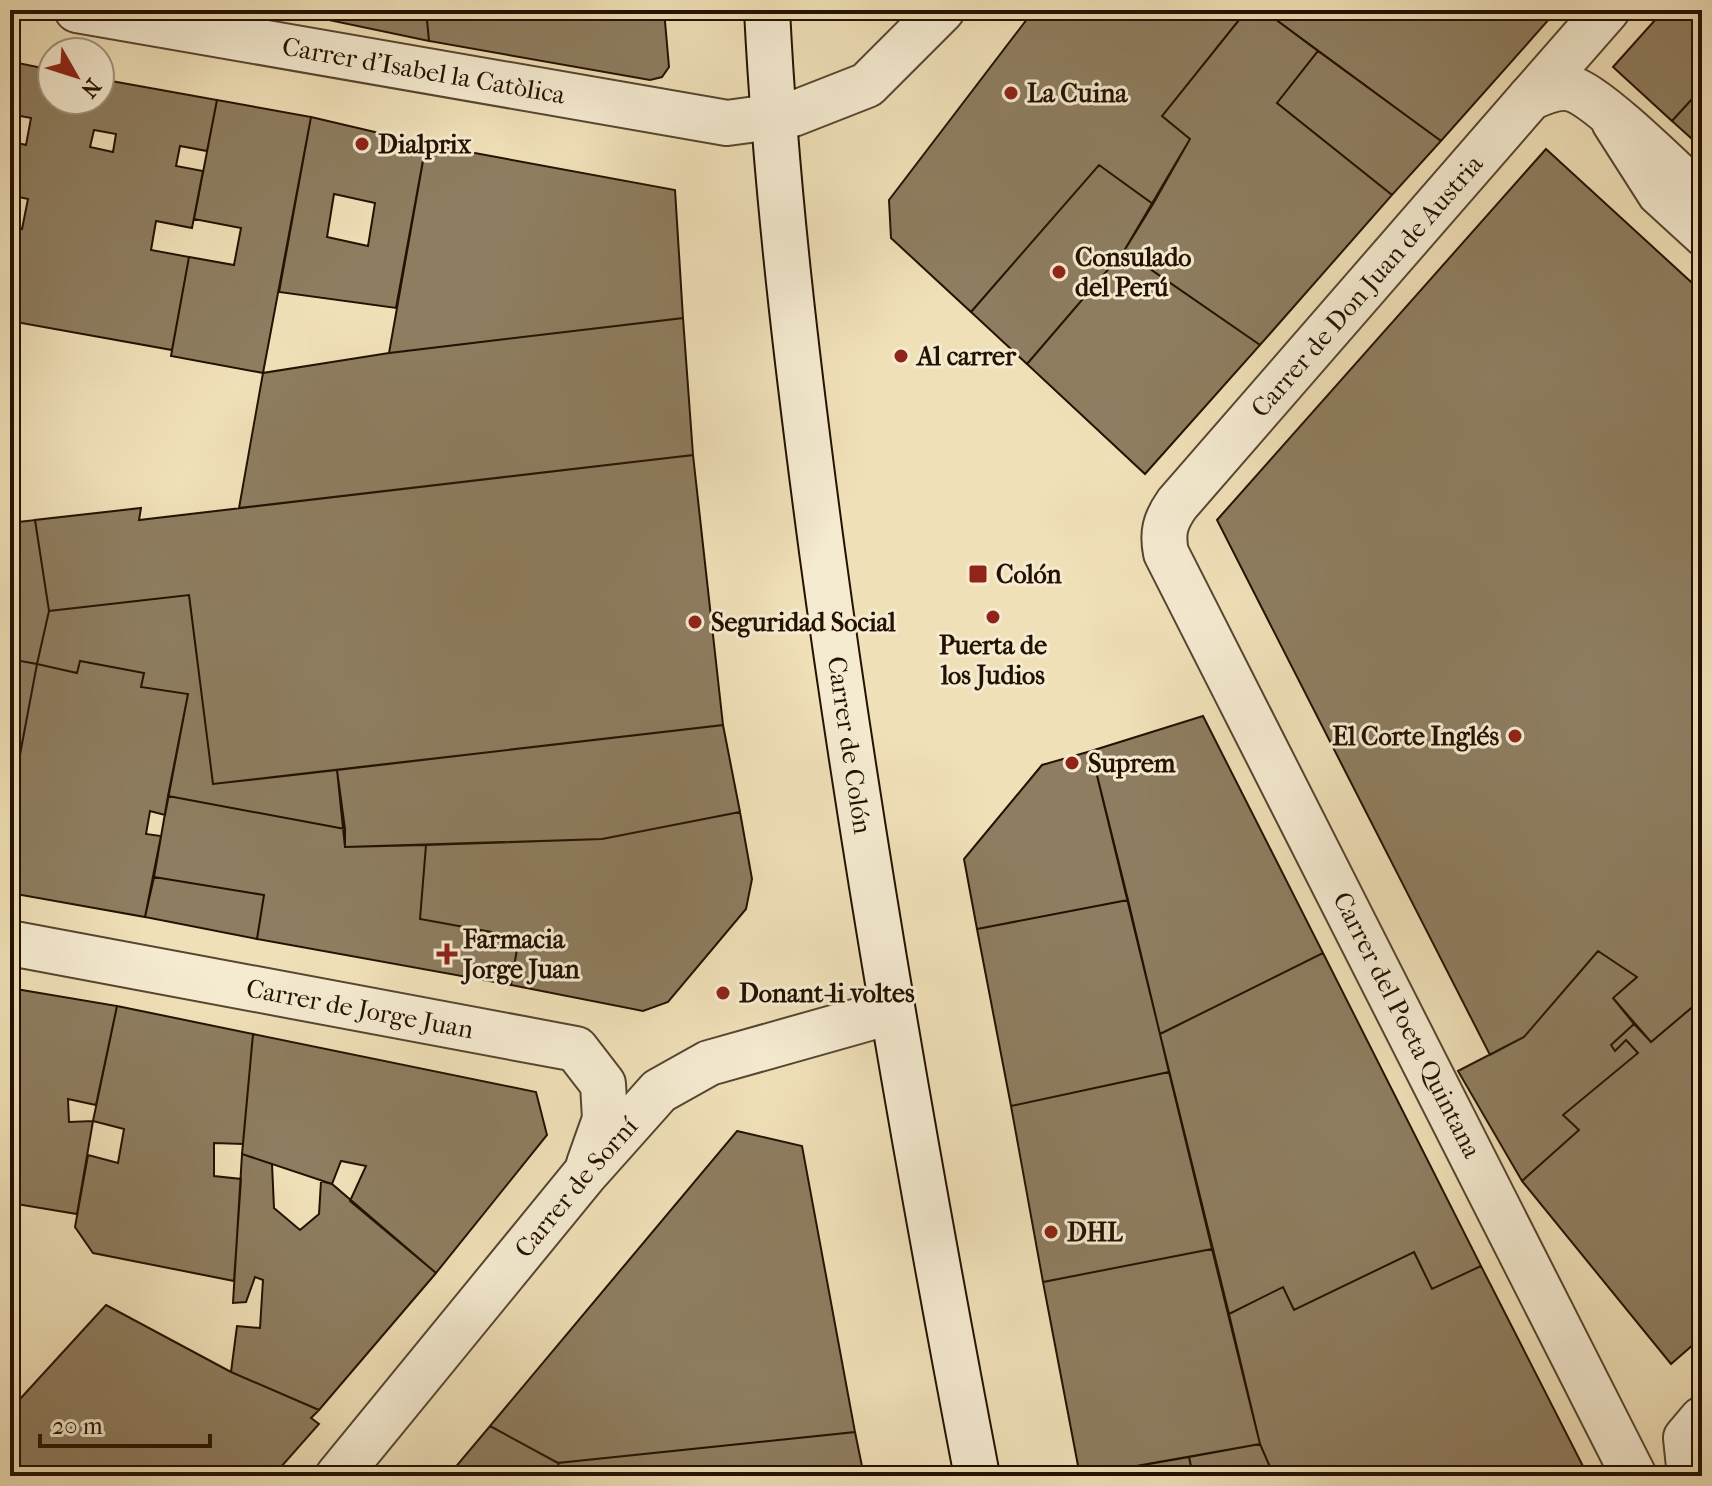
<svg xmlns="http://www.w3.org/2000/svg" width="1712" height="1486" font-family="'IM FELL French Canon',serif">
	<rect width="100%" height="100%" fill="#f0e0b8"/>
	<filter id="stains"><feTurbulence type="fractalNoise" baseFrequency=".0025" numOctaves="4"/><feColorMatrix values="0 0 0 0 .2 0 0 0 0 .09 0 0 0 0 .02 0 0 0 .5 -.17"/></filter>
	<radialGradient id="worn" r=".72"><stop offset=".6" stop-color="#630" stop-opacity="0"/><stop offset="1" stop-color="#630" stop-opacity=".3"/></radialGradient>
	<path fill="#8e7d60" stroke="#241101" stroke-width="2" fill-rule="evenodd" d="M274,10H305V15Z
		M305,10H426L429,41L305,15Z
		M426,10H664L669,67L662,77L650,80L429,41Z
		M1034,10H1247L1162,116L1190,139L1153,204L1099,165L971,312L891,238L889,200Z
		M1247,10H1263L1318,51L1277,103L1392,195L1260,345L1124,251L1190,139L1162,116Z
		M1263,10H1542L1551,17L1441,141Z
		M1664,10H1702V88L1672,121L1613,67Z
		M1318,51L1441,141L1392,195L1277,103Z
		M10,62L18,63L10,107Z
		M18,63L52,70V100H100V79L217,100L207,151L180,146L176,166L203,171L192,228L156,221L151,250L189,257L172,350L10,321V227L22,229L28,199L10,195V141L26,145L31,118L10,114ZM94,130L116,134L113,152L90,147Z
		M1702,88V148L1672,121Z
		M217,100L311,117L263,373L171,356L189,257L234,265L241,228L194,219Z
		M311,117L426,144L396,308L279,292ZM334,194L375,203L368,246L327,237Z
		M426,144L675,190L683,318L389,353Z
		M1546,149L1702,292V999L1651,1042L1613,998L1637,977L1598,951L1524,1037L1490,1055L1217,520Z
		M1099,165L1153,204L1124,251L1027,364L971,312Z
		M1124,251L1260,345L1145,474L1027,364Z
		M683,318L693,455L239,508L263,373L389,353Z
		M693,455L723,725L213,784L189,595L49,611L35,520L141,508L139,520Z
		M35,520L49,611L37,664L10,659V523Z
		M189,595L213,784L337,770L345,829L168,796L188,694L141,687L144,673L80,661L77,673L37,664L49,611Z
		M10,659L37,664L22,744L10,741Z
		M80,661L144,673L141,687L188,694L165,815L150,811L146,834L161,836L145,917L10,893V808L37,664L77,673Z
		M1203,716L1323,953L1160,1034L1091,751Z
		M723,725L740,812L602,839L345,847L337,770Z
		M1091,751L1128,900L977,929L964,859L1042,765Z
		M168,796L345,829V847L426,845L420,919L519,937L511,985L257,939L264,895L154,877Z
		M740,812L752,879L746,909L668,1002L643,1011L511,985L519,937L420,919L426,845L602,839Z
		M154,877L264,895L257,939L145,917Z
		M1128,900L1169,1072L1011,1106L977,929Z
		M1598,951L1637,977L1613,998L1634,1024L1611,1045L1615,1051L1626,1040L1638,1053L1563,1115L1579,1130L1522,1181L1458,1071L1524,1037Z
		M1323,953L1481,1266L1432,1289L1414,1252L1294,1310L1283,1287L1229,1314L1160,1034Z
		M10,988L117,1006L96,1105L68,1099L69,1122L93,1121L77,1214L10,1203Z
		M1702,999V1337L1671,1364L1522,1181L1579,1130L1563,1115L1638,1053L1626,1040L1615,1051L1611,1045L1634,1024L1651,1042Z
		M117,1006L253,1034L243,1144L214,1143V1176L241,1179L234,1281L93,1253L75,1227L88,1155L118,1163L124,1129L93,1121Z
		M253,1034L536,1092L547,1135L436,1273L350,1201L366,1166L341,1161L332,1184L242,1154Z
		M1169,1072L1212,1249L1043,1282L1011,1106Z
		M737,1131L802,1146L855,1432L558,1463L490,1426Z
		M242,1154L272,1164L274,1208L300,1230L319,1214L321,1181L332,1184L436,1273L319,1410L231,1372L237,1326L260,1328L263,1280L255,1277L246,1302L233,1303Z
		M1212,1249L1260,1444L1080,1476L1043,1282Z
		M1414,1252L1432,1289L1481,1266L1588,1476H1274L1260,1444L1229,1314L1283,1287L1294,1310Z
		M106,1305L231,1372L319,1410L311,1418L319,1424L273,1476H33L10,1461V1410Z
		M490,1426L558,1463L561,1476H448Z
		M855,1432L864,1476H561L558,1463Z
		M1260,1444L1274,1476H1193L1189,1457Z
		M1189,1457L1193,1476H1080Z
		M10,1461L33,1476H10Z"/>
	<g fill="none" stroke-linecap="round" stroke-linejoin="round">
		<defs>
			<path id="service" d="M1609,125L1655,197L1702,240"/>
			<path id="pedestrian" d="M1530,98L1607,10"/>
			<g id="minor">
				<path id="s1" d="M77,10L727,123L793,114L867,85L942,10"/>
				<path id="s2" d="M10,943L576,1049L603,1084L605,1119L589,1164"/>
				<path id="s3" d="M338,1476L585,1174L659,1091L709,1063L890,1012"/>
				<path id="s4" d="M1634,1476L1166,553C1162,533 1165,521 1177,504L1530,98C1543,92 1558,85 1572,89C1598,96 1678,176 1702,198"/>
				<path d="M1690,1476L1686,1438L1702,1419"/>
			</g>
			<g id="secondary">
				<path id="s5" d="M767,10C776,191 798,371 822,551C864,861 918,1168 977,1476"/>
			</g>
		</defs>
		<use href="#service" stroke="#57452f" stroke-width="36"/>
		<use href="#pedestrian" stroke="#57452f" stroke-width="48"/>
		<use href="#minor" stroke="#57452f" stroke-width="48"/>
		<use href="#secondary" stroke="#241101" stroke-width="48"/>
		<use href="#service" stroke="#f5ebd1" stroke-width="32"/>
		<use href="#pedestrian" stroke="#f5ebd1" stroke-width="44"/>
		<use href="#minor" stroke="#f5ebd1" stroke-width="44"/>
		<use href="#secondary" stroke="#f5ebd1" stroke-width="44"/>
	</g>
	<g fill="#8f2418" stroke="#f5ebd1" stroke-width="3">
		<circle cx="1011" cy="93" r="8"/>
		<circle cx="362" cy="144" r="8"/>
		<circle cx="1059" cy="272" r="8"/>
		<circle cx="901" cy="356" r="8"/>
		<rect x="968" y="564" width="20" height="20" rx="4"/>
		<circle cx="993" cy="617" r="8"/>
		<circle cx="695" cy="622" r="8"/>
		<circle cx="1515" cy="736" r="8"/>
		<circle cx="1072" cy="763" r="8"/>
		<path d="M443 942h8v8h8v8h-8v8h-8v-8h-8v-8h8z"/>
		<circle cx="723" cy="993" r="8"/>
		<circle cx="1051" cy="1232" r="8"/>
	</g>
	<g text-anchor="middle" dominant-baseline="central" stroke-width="6" stroke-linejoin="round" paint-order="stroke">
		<g font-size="26" fill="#241101" stroke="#f5ebd1">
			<text stroke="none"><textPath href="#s1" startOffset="352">Carrer d'Isabel la Catòlica</textPath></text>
			<text stroke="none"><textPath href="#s4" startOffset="1376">Carrer de Don Juan de Austria</textPath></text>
			<text stroke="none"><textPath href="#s5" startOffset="740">Carrer de Colón</textPath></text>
			<text stroke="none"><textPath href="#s2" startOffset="356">Carrer de Jorge Juan</textPath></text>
			<text transform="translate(1407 1025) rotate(63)">Carrer del Poeta Quintana</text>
			<text stroke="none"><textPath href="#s3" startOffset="374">Carrer de Sorní</textPath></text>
		</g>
		<g font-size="26" font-weight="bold" fill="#241101" stroke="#f5ebd1" text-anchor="start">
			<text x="1027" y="93">La Cuina</text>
			<text x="378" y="144">Dialprix</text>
			<text x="1075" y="257">Consulado<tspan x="1075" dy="30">del Perú</tspan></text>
			<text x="917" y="356">Al carrer</text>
			<text x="996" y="574">Colón</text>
			<text x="711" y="622">Seguridad Social</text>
			<text x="993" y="645" text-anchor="middle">Puerta de<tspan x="993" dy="30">los Judios</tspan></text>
			<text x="1499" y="736" text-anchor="end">El Corte Inglés</text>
			<text x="1088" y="763">Suprem</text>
			<text x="463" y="939">Farmacia<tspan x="463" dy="30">Jorge Juan</tspan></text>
			<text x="739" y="993">Donant-li voltes</text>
			<text x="1067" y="1232">DHL</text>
		</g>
	</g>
	<rect width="1712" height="1486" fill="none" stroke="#f0e0b8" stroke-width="40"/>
	<rect x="12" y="12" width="1688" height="1462" fill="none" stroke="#241101" stroke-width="4"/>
	<rect x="20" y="20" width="1672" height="1446" fill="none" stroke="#241101" stroke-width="2"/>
	<g transform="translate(76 76) rotate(129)"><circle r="38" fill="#f5ebd1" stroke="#a1947e" stroke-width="2"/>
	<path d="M0-6L14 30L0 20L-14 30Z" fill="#8f2418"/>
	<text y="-12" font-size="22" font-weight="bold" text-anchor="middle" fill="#241101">N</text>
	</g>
	<path d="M40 1434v12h170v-12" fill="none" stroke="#241101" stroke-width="4"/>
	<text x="52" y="1434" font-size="24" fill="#241101" stroke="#f5ebd1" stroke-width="6" paint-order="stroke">20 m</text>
	<rect width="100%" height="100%" filter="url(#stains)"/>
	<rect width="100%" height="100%" fill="url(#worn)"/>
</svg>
